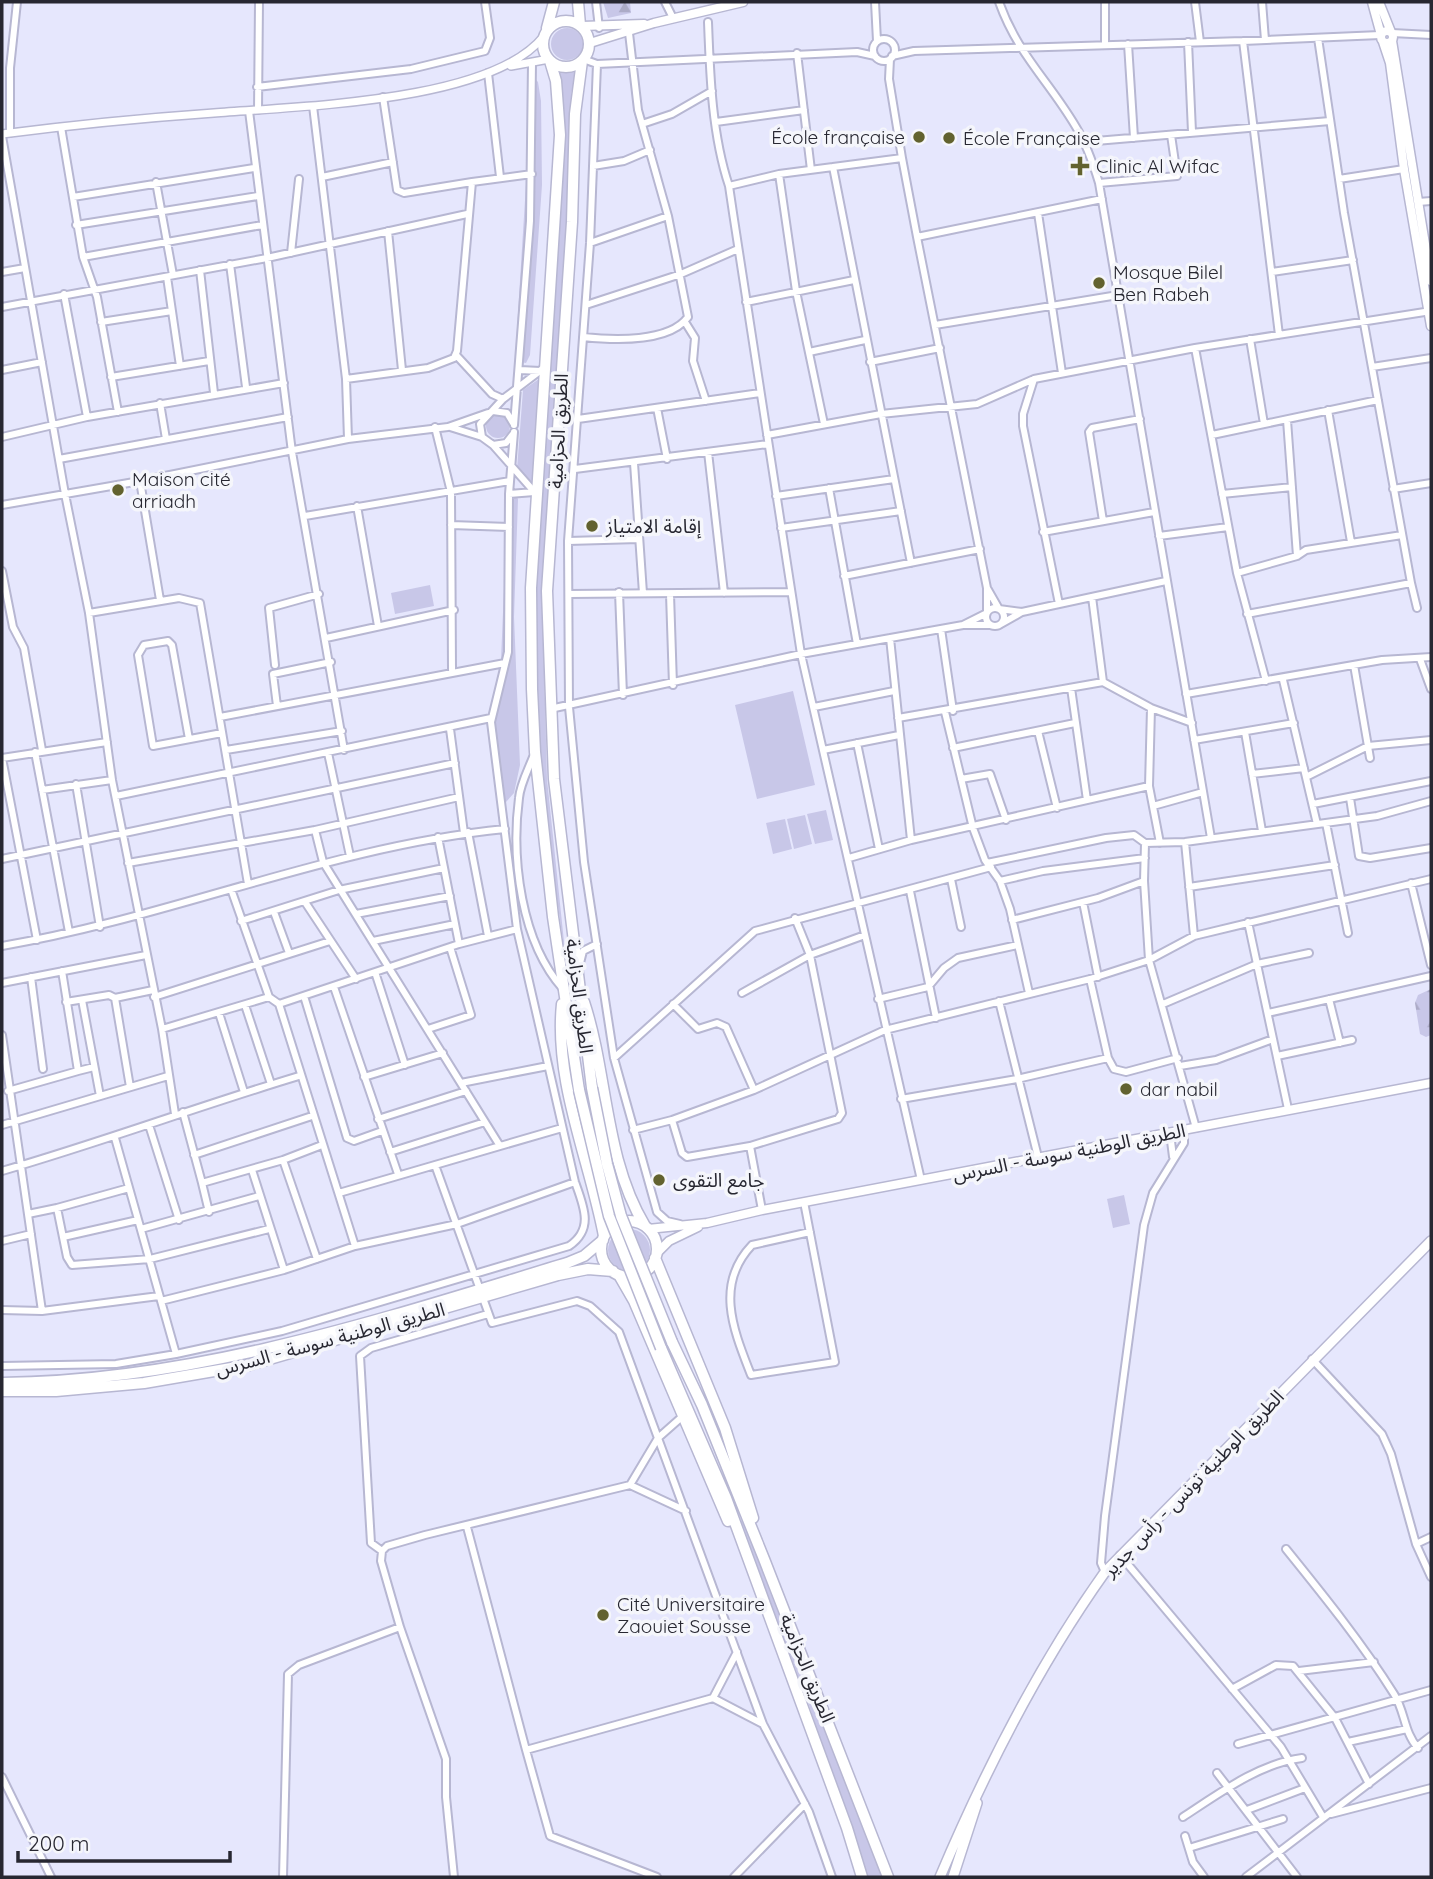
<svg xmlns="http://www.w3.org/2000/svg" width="1433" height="1879" font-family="Quicksand,'Noto Sans Arabic',sans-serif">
	<defs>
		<pattern id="forest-firs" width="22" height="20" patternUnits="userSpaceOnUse" patternTransform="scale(1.75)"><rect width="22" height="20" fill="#c8c7e8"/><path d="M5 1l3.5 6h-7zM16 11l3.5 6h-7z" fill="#acabc7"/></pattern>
	</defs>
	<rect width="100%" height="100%" fill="#e6e7fd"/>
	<path fill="#c8c7e8" d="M551 44a16 16 0 1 1 32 0a16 16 0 1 1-32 0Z
		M576,71L571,95L569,185L542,590L547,779L566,961L545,817L539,737L536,589L562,185L563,96L559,73Z
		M529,72L538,82L541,101L542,185L530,355L526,363L515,361L528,152Z
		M539,379L533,483L517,469L523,390Z
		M486 426a12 12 0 1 1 24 0a12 12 0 1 1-24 0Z
		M508,493H514L518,499L514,617L520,765L514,793L500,809L490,719L501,660Z
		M430,585L434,606L395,614L391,593Z
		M793,691L815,785L757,799L735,705Z
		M826,810L833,840L815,844L807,814Z
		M805,815L812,844L794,849L787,819Z
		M785,819L792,849L773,854L766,823Z
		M1124,1195L1130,1224L1113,1228L1107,1199Z
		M608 1250a21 21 0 1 1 42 0a21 21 0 1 1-42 0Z
		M743,1520L882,1877H865L809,1705L740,1521Z"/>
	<path fill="url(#forest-firs)" d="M603,2H630L631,13L608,18Z
		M1431,989V1035L1426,1037L1420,1034L1415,1003L1418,995Z"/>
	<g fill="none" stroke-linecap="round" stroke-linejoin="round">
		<defs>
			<path id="minor" d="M596,2L599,28
				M665,2L673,18
				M875,2L877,41
				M999,2C1018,55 1049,81 1076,127C1087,145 1093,163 1099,183L1211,838
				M1195,2L1200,42
				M1262,2L1265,40
				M708,22C710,76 712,135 729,186
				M1392,33L1431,35
				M1318,38L1344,213L1411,583
				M873 50a11 11 0 1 1 22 0a11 11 0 1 1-22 0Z
				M1243,41L1380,35
				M1188,42L1192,132
				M1128,44L1134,138
				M1105,45V2
				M797,53L811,170
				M892,56L914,51L1243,41L1279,335
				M583,59L597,64L857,52L875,56
				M890,59L889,79L902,158
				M597,64L590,243L568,541L569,707L584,862L614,1058L657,1212L667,1221L680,1224
				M488,73L500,177
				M257,87L411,69L485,51L490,38L485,2
				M383,97L397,190L404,193L472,182
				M313,106L346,379L348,439
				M258,110L259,2
				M249,111L292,452L344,750
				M716,122L804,110
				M642,124L672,114L712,91
				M61,127L83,257L97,297L118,412
				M10,133V68L17,2
				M2,136L65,494L89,613L112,780L162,1029L175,1114
				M1084,142L1330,121
				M593,166L624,161L650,150
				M779,174L729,186L733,213L801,654L921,1180
				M322,177L393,162
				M1339,179L1404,169
				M156,182L173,275
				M1099,183L1177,176L1171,135
				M73,197L254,168
				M1418,202L1431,201
				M1038,213L1062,373
				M76,225L258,196
				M388,231L402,370
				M590,243L668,216
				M291,253L299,179
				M83,257L262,225
				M230,264L246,387
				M200,270L214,393
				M2,272L25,268
				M1272,272L1353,260
				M167,277L180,366
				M64,294L87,417
				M746,302L854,280
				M586,305L681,274L738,249
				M2,307L267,258L467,214
				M101,322L172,311
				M685,322L695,338L693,361L706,401
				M935,325L1118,295
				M583,337C612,340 669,343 688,317L668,216L638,110L629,33
				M1250,339L1264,424
				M1195,348L1431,311
				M809,352L865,340
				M456,355L492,394L503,399
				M870,362L940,348
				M1372,367L1431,358
				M2,370L42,362
				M520,370L540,371
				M111,377L209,361
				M346,379L428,368L454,358L457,351L472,182L532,174
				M1034,379L1023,414V426L1059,604
				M160,403L166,439
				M657,408L667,459
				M1328,410L1351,542
				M493,411L507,413L513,423
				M578,419L760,393
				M1287,420L1297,556
				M824,424L796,291L779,174L833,167
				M514,425L530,221L532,63
				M435,427L451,492L452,670
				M450,427L482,437
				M513,434L506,443L493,445L482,437L480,424L503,399L545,367
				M767,435L881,414L977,404L1034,379L1195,348L1237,573L1266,681
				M1212,435L1378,400
				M2,437L87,417L284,383
				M493,445L538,496
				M708,452L724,593
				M59,459L288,417
				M634,463L643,593
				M575,469L768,444
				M140,481L160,600
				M829,488L857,644
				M1393,489L1431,483
				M509,494L534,492
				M1222,494L1292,487
				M776,496L894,479
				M2,505L140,481L348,439L448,427L488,413
				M357,506L378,626
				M305,516L510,481
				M1103,521L1089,432L1092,428L1140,419
				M451,525L509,527
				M781,528L901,511
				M1043,532L1154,512
				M1159,536L1228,527
				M568,541L639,539
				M911,563L833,167L902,158L917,237
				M2,571L13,627L24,648L42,750
				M1237,573L1297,556L1306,550L1402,535
				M844,576L980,549
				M987,588L917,237L1102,199
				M619,592L623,695
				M569,594L790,592
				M670,594L673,685
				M1092,597L1103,682
				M986 617a9 9 0 1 1 18 0a9 9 0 1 1-18 0Z
				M1022,612L1166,581
				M89,613L179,598L200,603L248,884
				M1247,614L1411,583L1417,608
				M989,625H963L987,613V588L999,609L1022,612L1001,624
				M941,629L953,711
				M326,638L454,610
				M890,638L911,840
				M1420,659L1431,689
				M275,665L269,608L319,594
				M1354,665L1370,758
				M1283,680L1317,824
				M1071,688L1087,800
				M1186,694L1382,660L1431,657
				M277,706L273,674L331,662
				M814,707L894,691
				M550,709L801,654L963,625
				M945,712L973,828L985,860L1000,881L1010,909L1029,993
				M220,717L505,663
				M898,718L1103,682L1151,708L1192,723
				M450,729L464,833
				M1038,731L1057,808
				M1245,732L1262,831
				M189,739L172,645L168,641L144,645L138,655L153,746L222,733
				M1194,740L1294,723
				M857,743L879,849
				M953,748L1075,723
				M226,750L342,731
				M823,750L899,735
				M35,752L69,932
				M328,753L350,856
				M533,757C528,770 520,785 519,798C511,859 521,942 563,989
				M2,758L37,940
				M2,758L107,742
				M1252,774L1304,768
				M1306,777L1368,746L1431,740
				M961,779L990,774L1006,820
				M76,784L100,927
				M1149,786L1151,708
				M42,790L112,780
				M116,796L491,718
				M1350,798L1359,856L1370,858L1431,848
				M1313,804L1431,781
				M1153,806L1203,792
				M1326,823L1348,933
				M315,830L323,862L500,1146
				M468,832L488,936
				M438,837L459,944
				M1185,842L1194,936
				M1145,843L1144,881L1149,960L1196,1128
				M849,858L911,840L1149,786L1160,843
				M2,859L455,763
				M128,863L315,830L459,797
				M987,863L1106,838L1134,835L1145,843L1185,842L1377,816L1431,801
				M951,879L961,927
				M1000,881L1043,871L1145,858
				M1411,883L1431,965
				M1189,887L1335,865
				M231,889L269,997L279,1004L355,1246
				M910,891L936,1018
				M305,902L356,979
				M1083,902L1098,977
				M274,912L289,953
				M356,914L450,896
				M1012,920L1098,898L1144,881
				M241,921L339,890L444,868
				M1248,922L1288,1109
				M373,941L455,924
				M2,946C172,917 332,846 505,829
				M580,963L583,951L597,944
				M62,971L78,1071L94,1067
				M375,972L405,1065
				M31,977L43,1069
				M1090,979L1108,1058L1114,1069L1126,1072L1178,1058
				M2,983L146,955
				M334,987L398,1174
				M742,993L810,955L795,918
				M304,996L347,1138L354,1141L382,1131
				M154,997L330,941
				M115,998L153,990
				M878,999L928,987L944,968L958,958L1018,945
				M1329,999L1340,1043
				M82,1000L100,1096
				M999,1001L1038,1157
				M66,1002L109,995L115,998L130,1087
				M279,1004L459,944L517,929
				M673,1004L698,1029L717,1023L726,1027L754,1090
				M1163,1004L1257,964L1309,953
				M245,1005L271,1084
				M219,1013L244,1092
				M1268,1013L1431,976
				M162,1029L269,997
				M428,1029L471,1015L450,947
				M2,1035L42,1311
				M1277,1056L1352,1040
				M614,1058L755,931L991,867
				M1180,1066L1216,1060L1273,1039
				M364,1077L443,1053
				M461,1083L548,1066
				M8,1091L78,1071
				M901,1099L1017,1079L1108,1058
				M183,1112L202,1183
				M378,1119L466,1091
				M672,1120L682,1153L687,1157L750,1146
				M2,1125L168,1076
				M149,1125L179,1220
				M633,1130L672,1120L754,1090L885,1030L1090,979L1149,960L1194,936L1431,879
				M1170,1133L1173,1157
				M115,1138L176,1354
				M390,1152L485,1122
				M194,1155L312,1116
				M283,1160L317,1259
				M435,1165L492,1323L577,1301L590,1306L619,1332L763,1724L809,1812L832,1877
				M252,1170L284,1270
				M2,1171C102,1142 199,1106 299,1076
				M129,1188L57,1208L67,1257L72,1265L150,1259L269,1229
				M339,1193L562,1128
				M804,1202L835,1362L751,1375C734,1331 714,1285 752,1245L810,1232
				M762,1210L750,1146L838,1119L842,1113L810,955L865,935
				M209,1212L202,1183L283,1160L322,1145
				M28,1214L57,1208
				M141,1229L259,1196
				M63,1237L138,1220
				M2,1241L31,1234
				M161,1301L284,1270L355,1246L457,1224L575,1182
				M2,1310L42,1311L159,1296
				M1312,1359L1382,1434L1391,1454L1416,1544L1431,1577
				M2,1366L116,1364L176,1354L282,1331L569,1246C594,1229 584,1207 575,1182L517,929L491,722L508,652L509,494L514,432
				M630,1485L658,1438L684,1415
				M467,1527L526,1750L713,1698L763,1724
				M1416,1544L1431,1537
				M1286,1549C1324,1596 1362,1643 1394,1694C1405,1711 1404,1733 1418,1748
				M382,1551L371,1543L360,1356L371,1348L488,1314
				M1120,1555L1281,1747L1323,1817
				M1105,1572L1101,1563L1105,1516L1144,1225L1153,1193L1184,1143V1130
				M1299,1671L1374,1662
				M1232,1689L1276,1665L1293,1666L1335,1718L1369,1784
				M713,1698L737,1652
				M1348,1742L1407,1729
				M1238,1744L1431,1690
				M526,1750L550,1836L657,1877
				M1217,1773L1297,1877
				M2,1777L51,1877
				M1247,1810L1305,1788
				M1331,1814L1431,1788
				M1183,1817C1218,1794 1260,1763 1302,1758
				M1185,1836L1193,1862L1204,1877
				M1189,1848L1283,1819
				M283,1877L288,1674L299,1665L400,1627
				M454,1877L446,1797V1759L400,1627L381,1561L382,1551L387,1546L425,1535L630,1485L686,1511
				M734,1877L805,1804
				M1246,1877L1431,1736"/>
			<path id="tertiary" d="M511,66L549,59
				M2,134C72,125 143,118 214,113C296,106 491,103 544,36"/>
			<path id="secondary" d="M1372,2L1381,35
				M1379,2L1391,32
				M582,26L644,24
				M1381 37a6 6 0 1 1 12 0a6 6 0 1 1-12 0Z
				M1392,41L1431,281
				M1383,42L1390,63L1404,169L1431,326
				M590,43L654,23L743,2
				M648,1229L707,1223L762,1210L1431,1083
				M657,1253L669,1241L698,1227"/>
			<path id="primary" d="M940,1877C985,1771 1038,1666 1105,1572L1431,1241
				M953,1877L977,1803"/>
			<path id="trunk" d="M578,2L580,25
				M543 44a23 23 0 1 1 46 0a23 23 0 1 1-46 0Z
				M547,28L554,2
				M550,61L556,81L560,135L531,588L532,689L535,752L553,917L579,1090
				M582,61L575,114L572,222L547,591L554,779L592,1088
				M584,1002C608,1075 604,1158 645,1226
				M562,1004C554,1082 590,1161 604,1236
				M601 1249a28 28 0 1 1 56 0a28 28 0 1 1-56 0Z
				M655,1258L725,1428L753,1518
				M619,1275L634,1301L728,1521
				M672,1342L702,1405L764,1559L888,1877
				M661,1348L726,1498L847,1828L862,1877
				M2,1383C197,1381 382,1319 567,1263L584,1256L603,1240
				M2,1391H56L144,1383L249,1365L558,1275L588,1269L613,1271"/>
		</defs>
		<use href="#minor" stroke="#b7b7d2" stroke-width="10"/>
		<use href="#tertiary" stroke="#b7b7d2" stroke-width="10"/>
		<use href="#secondary" stroke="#b7b7d2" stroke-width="11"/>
		<use href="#primary" stroke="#b7b7d2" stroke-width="12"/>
		<use href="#trunk" stroke="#b7b7d2" stroke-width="13"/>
		<use href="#minor" stroke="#fff" stroke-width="6"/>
		<use href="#tertiary" stroke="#fff" stroke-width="7"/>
		<use href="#secondary" stroke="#fff" stroke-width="8"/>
		<use href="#primary" stroke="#fff" stroke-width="9"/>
		<use href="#trunk" stroke="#fff" stroke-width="10"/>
		<defs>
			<path id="trunk-bridge" d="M592,1088L607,1164L621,1216L672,1342
				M579,1090L609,1216L661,1348"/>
		</defs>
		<use href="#trunk-bridge" stroke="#b7b7d2" stroke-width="13" stroke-linecap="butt"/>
		<use href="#trunk-bridge" stroke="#fff" stroke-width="10"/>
	</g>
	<g fill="#62622f" stroke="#f5f6fb" stroke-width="2.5">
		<circle cx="919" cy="137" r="7"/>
		<circle cx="949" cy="138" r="7"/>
		<path d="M1076.5 155.5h7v7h7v7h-7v7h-7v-7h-7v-7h7z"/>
		<circle cx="1099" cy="283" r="7"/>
		<circle cx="118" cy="490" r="7"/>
		<circle cx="592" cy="526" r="7"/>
		<circle cx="1126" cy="1089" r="7"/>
		<circle cx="659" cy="1180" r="7"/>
		<circle cx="603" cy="1615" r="7"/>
	</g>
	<g text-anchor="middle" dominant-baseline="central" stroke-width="7" stroke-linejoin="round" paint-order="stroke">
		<g font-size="19" fill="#272731" stroke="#f5f6fb" text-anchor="start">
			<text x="905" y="137" text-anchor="end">École française</text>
			<text x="963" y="138">École Française</text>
			<text x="1096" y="166">Clinic Al Wifac</text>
			<text x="1113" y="272">Mosque Bilel<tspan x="1113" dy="22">Ben Rabeh</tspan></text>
			<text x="132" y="479">Maison cité<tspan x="132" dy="22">arriadh</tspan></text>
			<text x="606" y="526">إقامة الامتياز</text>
			<text x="1140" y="1089">dar nabil</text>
			<text x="673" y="1180">جامع التقوى</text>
			<text x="617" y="1604">Cité Universitaire<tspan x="617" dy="22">Zaouiet Sousse</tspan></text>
		</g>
		<g font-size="19" fill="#272731" stroke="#f5f6fb">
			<text transform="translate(558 431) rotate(-87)">الطريق الحزامية</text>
			<text transform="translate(580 996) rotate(83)">الطريق الحزامية</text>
			<text transform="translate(1069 1152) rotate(-11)">الطريق الوطنية سوسة - السرس</text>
			<text transform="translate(330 1339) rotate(-15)">الطريق الوطنية سوسة - السرس</text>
			<text transform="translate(1193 1483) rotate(-46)">الطريق الوطنية تونس - رأس جدير</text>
			<text transform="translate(808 1668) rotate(68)">الطريق الحزامية</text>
		</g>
	</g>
	<rect width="1433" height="1879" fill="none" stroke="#272731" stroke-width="7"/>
	<path d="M18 1851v10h212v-10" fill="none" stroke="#272731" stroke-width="3.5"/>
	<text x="28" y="1851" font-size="21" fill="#272731" stroke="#f5f6fb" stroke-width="5" paint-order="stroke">200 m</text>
</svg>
